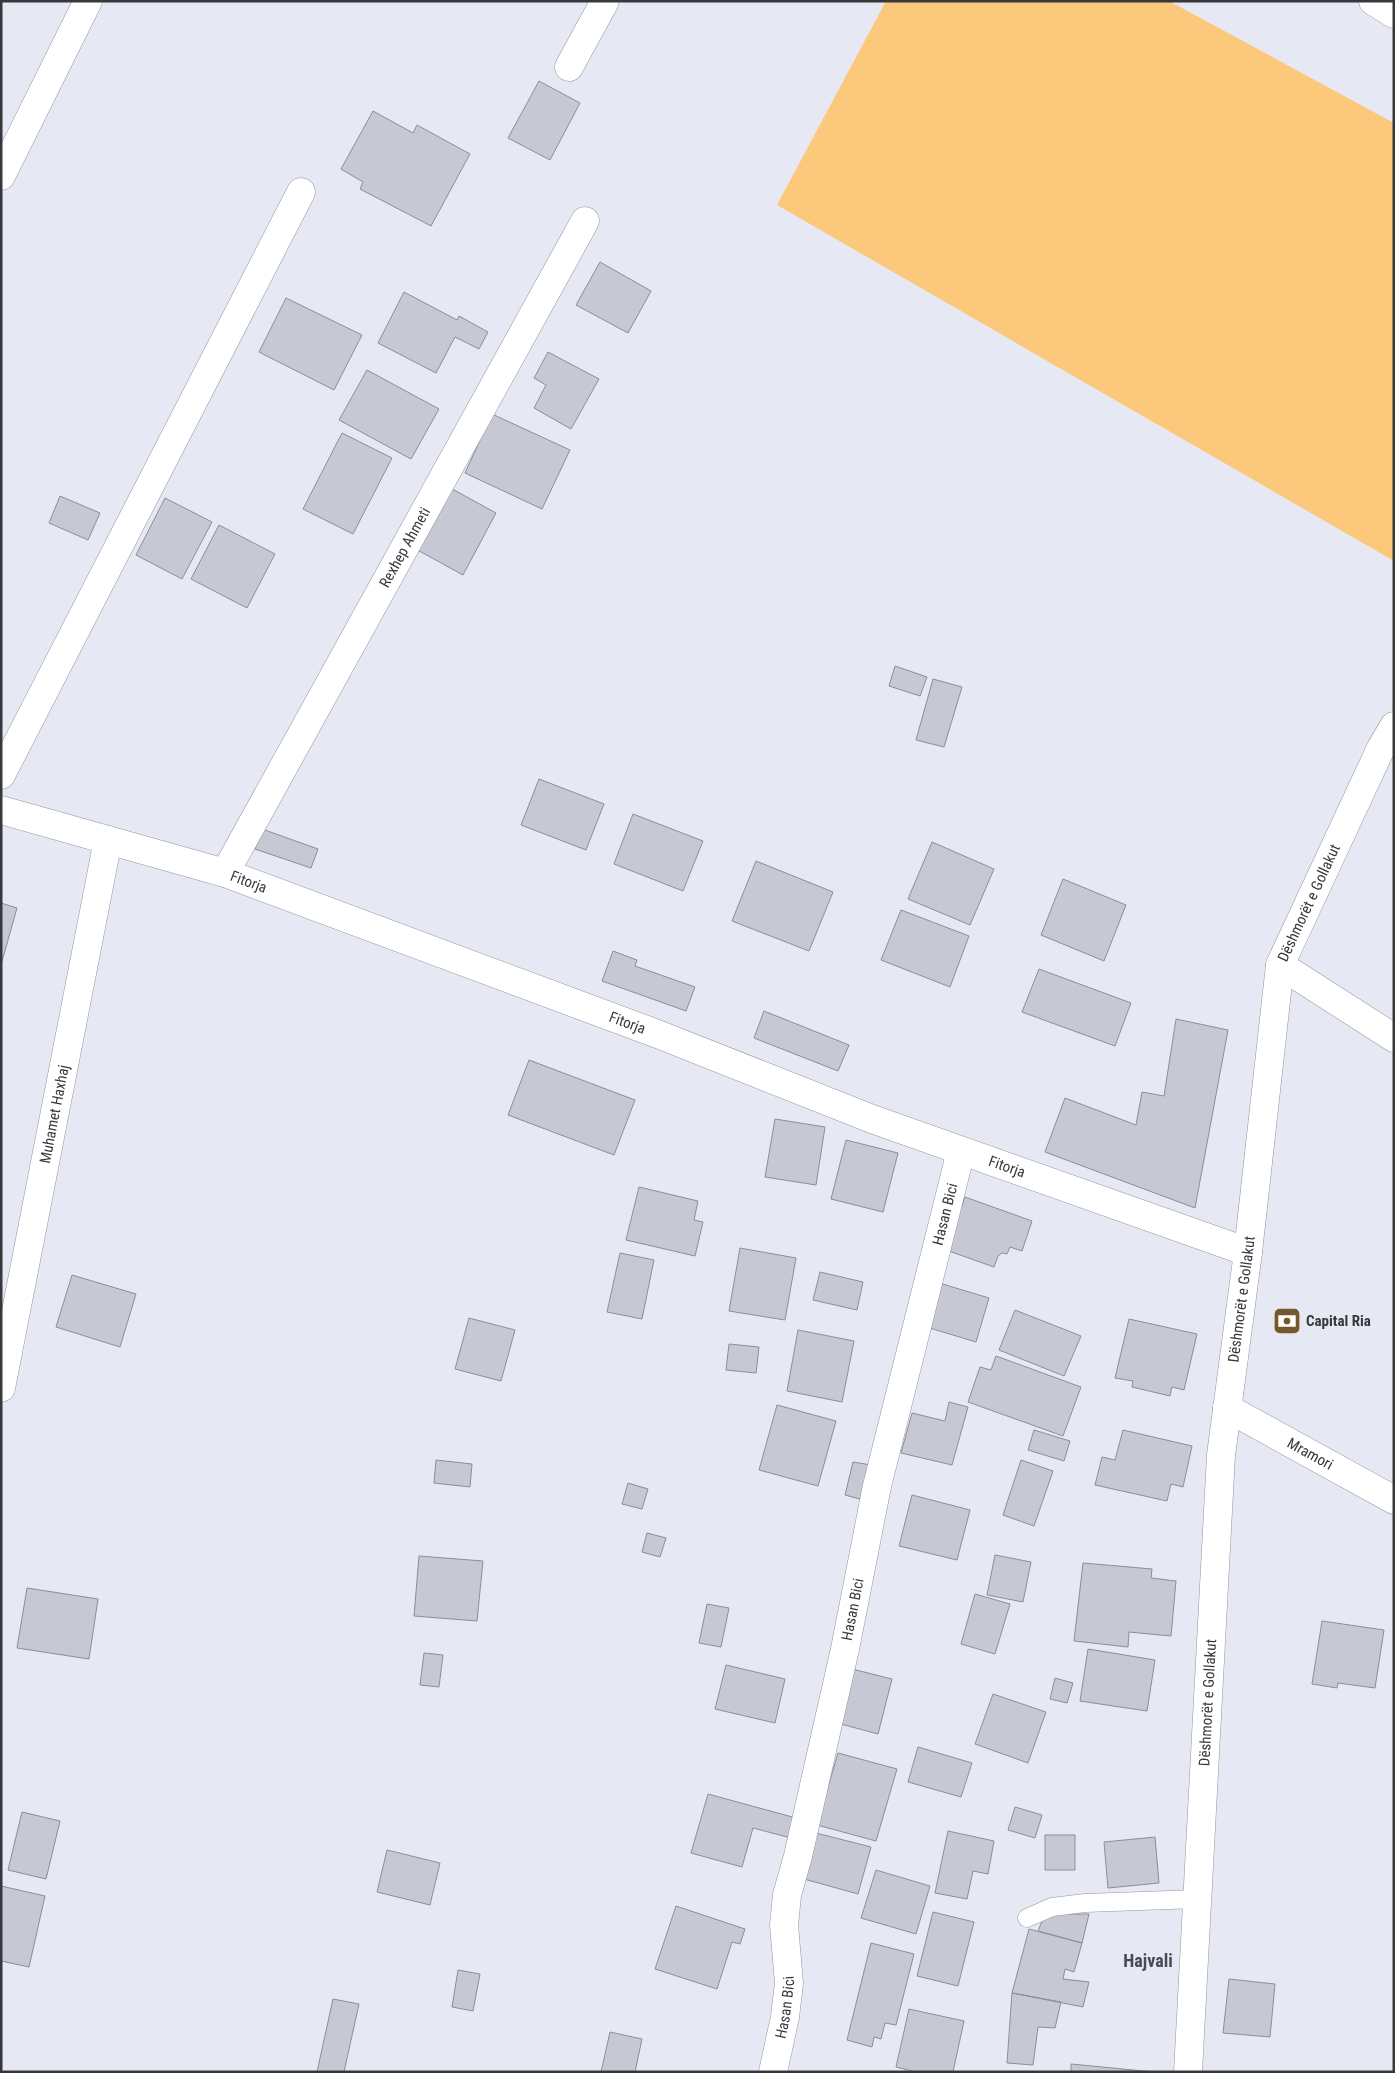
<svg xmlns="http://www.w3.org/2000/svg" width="1395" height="2073" font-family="'Roboto Condensed',sans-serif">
	<rect width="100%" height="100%" fill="#e6e9f3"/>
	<path fill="#fcc87b" d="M886,1H1169L1394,123V561L777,205Z"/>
	<path fill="#c6c9d3" stroke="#8b8e97" d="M539,81L580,103L550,160L508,138Z
		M373,111L413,133L417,125L470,154L431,226L360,189L363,182L341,169Z
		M600,262L651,291L628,333L576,305Z
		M404,292L457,320L459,316L488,332L479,349L455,337L436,373L378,343Z
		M286,298L362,335L334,390L259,352Z
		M548,352L599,379L571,429L534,408L546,385L534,378Z
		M367,370L439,409L411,459L339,420Z
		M492,414L570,450L542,509L465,473Z
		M342,433L392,458L353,534L303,509Z
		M445,485L496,513L463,575L412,547Z
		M60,496L100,513L88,540L49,523Z
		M165,498L212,522L182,579L136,555Z
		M219,525L275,554L247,608L191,579Z
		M895,666L927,677L920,696L889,686Z
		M933,679L962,687L944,747L916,740Z
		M539,779L604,804L586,850L521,825Z
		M633,814L703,841L683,891L614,864Z
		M262,829L318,849L311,868L255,849Z
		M932,842L994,869L970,925L908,899Z
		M756,861L833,892L809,951L732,921Z
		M1063,879L1126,905L1104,961L1041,935Z
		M1,903L17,908L1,965Z
		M901,910L969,936L950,987L881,960Z
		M613,951L637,960L635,966L695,987L686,1011L602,981Z
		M1039,969L1131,1003L1115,1046L1022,1012Z
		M764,1011L849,1045L838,1071L754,1038Z
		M1176,1019L1228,1030L1195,1208L1045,1152L1065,1098L1136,1125L1142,1092L1164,1096Z
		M529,1060L635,1100L614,1155L508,1115Z
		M775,1119L825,1127L816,1185L765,1177Z
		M846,1140L898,1153L883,1212L831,1199Z
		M639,1187L698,1201L694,1220L703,1222L695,1256L626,1240Z
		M965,1197L1032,1221L1022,1251L1010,1247L1007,1254L1002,1253L998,1256L994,1267L946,1250Z
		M740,1248L796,1258L785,1320L729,1311Z
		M620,1253L654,1260L642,1319L607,1312Z
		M820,1272L863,1282L857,1310L813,1300Z
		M72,1275L136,1294L120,1347L56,1327Z
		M936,1282L989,1298L976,1342L923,1326Z
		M1015,1310L1081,1336L1064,1376L999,1350Z
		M469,1318L515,1330L501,1381L455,1369Z
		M1129,1319L1197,1334L1184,1390L1172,1387L1170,1396L1132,1387L1133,1381L1115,1378Z
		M798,1330L854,1341L842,1402L787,1391Z
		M729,1344L759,1347L756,1373L726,1370Z
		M996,1356L1081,1387L1063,1436L968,1402L980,1367L991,1370Z
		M949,1402L968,1407L952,1465L901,1453L912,1413L945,1421Z
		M777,1405L836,1421L818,1486L759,1470Z
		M1034,1430L1070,1441L1064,1461L1028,1450Z
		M1123,1430L1192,1446L1183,1487L1171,1484L1167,1501L1095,1485L1102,1457L1115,1460Z
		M436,1460L472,1464L470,1487L434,1483Z
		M1021,1460L1053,1471L1034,1526L1003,1515Z
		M853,1462L871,1465L863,1500L845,1495Z
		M628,1483L648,1489L642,1509L622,1504Z
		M912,1495L970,1510L957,1560L899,1546Z
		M647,1533L666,1538L660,1557L642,1552Z
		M995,1555L1031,1562L1023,1602L987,1595Z
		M419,1556L483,1561L477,1621L414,1616Z
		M1083,1563L1152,1569L1151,1578L1176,1581L1171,1636L1129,1632L1128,1647L1074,1641Z
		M27,1588L98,1599L89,1659L17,1648Z
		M975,1594L1010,1604L995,1654L961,1644Z
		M707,1604L729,1608L721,1647L699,1643Z
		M1322,1621L1384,1630L1375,1688L1338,1683L1337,1688L1312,1684Z
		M1088,1649L1155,1660L1147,1711L1080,1701Z
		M424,1653L443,1655L439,1687L420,1685Z
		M726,1665L785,1679L775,1723L715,1709Z
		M852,1669L892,1679L878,1734L837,1723Z
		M1055,1678L1073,1683L1067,1703L1050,1699Z
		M993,1694L1046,1712L1028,1763L975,1744Z
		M918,1747L972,1763L961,1797L908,1782Z
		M838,1753L897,1769L876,1841L817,1825Z
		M708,1794L796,1818L791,1838L753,1828L742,1867L691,1853Z
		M1015,1807L1042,1815L1035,1838L1008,1830Z
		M22,1812L60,1821L46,1879L8,1870Z
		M948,1831L994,1841L988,1874L973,1871L967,1899L935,1893Z
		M816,1833L871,1847L858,1894L804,1879Z
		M1045,1835H1075V1870H1045Z
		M1155,1837L1159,1883L1108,1888L1104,1842Z
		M387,1850L440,1863L430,1905L377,1892Z
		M876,1870L930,1886L916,1934L861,1918Z
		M1,1886L45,1896L29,1967L1,1961Z
		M676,1906L745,1929L740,1944L732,1942L717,1989L655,1969Z
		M933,1912L974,1922L958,1986L917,1976Z
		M1045,1914H1089L1082,1943L1038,1931Z
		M1029,1929L1082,1943L1074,1972L1065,1969L1063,1979L1089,1982L1083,2007L1012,1993Z
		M871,1943L914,1954L896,2025L885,2023L881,2039L874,2037L872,2047L847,2040Z
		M458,1970L480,1974L473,2011L452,2007Z
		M1229,1979L1275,1984L1270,2037L1223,2033Z
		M1012,1993L1061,2002L1055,2028L1038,2027L1033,2065L1007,2063Z
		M333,1999L359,2004L344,2072H317Z
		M909,2009L964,2021L953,2072H916L896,2067Z
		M610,2032L642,2039L635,2072H601Z
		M1071,2064L1154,2072H1071Z"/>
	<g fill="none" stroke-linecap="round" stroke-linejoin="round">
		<defs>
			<path id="lane" d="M1027,1918L1052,1907L1085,1903L1197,1899"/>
			<g id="street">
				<path d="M1373,1L1394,14"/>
				<path d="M569,67L605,1"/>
				<path d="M1,176L88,1"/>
				<path d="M1,775L301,192"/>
				<path id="s1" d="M1,810L225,873L660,1035L872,1119L1248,1252"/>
				<path id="s2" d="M225,873L585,221"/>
				<path d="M1280,965L1394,1038"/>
				<path id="s3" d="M1,1388L108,840"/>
				<path id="s4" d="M1227,1408L1394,1500"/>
				<path id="s5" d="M773,2072L785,2017L789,1983L784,1925L787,1895L798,1856L845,1649L877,1486L961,1151"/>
			</g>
			<g id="secondary">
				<path id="s6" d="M1188,2072L1221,1455L1248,1252L1280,965L1381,748L1394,726"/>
			</g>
		</defs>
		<use href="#lane" stroke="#92959e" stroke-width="19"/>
		<use href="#street" stroke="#92959e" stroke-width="29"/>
		<use href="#secondary" stroke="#92959e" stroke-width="29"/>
		<use href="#lane" stroke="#fff" stroke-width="18"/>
		<use href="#street" stroke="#fff" stroke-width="28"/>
		<use href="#secondary" stroke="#fff" stroke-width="28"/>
	</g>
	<defs>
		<symbol id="bank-square" viewBox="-11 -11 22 22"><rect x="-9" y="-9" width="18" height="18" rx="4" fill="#75582b" stroke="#e6e9f3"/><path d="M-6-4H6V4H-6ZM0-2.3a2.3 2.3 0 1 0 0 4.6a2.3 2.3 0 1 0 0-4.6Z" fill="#fff"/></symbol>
	</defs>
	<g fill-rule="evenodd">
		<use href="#bank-square" x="1271" y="1305" width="32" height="32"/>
	</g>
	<g text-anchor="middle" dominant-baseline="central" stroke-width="5" stroke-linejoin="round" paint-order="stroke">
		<g font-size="15" fill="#37383c" stroke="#e6e9f3">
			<text stroke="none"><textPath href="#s2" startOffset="372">Rexhep Ahmeti</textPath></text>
			<text stroke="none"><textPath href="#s1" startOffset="258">Fitorja</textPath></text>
			<text stroke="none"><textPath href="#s6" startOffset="1180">Dëshmorët e Gollakut</textPath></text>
			<text stroke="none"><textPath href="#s1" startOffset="662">Fitorja</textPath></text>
			<text stroke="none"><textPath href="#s3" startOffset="279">Muhamet Haxhaj</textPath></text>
			<text stroke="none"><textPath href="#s1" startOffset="1068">Fitorja</textPath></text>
			<text stroke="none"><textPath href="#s5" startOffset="878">Hasan Bici</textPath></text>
			<text stroke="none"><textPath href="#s6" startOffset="775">Dëshmorët e Gollakut</textPath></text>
			<text stroke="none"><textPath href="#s4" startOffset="95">Mramori</textPath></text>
			<text stroke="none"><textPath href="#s5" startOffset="472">Hasan Bici</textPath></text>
			<text stroke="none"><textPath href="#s6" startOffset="370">Dëshmorët e Gollakut</textPath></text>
			<text stroke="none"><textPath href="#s5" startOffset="66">Hasan Bici</textPath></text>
		</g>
		<g font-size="15" font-weight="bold" fill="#37383c" stroke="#e6e9f3" text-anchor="start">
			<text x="1306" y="1321">Capital Ria</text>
		</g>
		<g font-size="18" font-weight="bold" fill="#484b53" stroke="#e6e9f3">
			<text x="1148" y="1960">Hajvali</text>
		</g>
	</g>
	<rect width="1395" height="2073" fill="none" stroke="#37383c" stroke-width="5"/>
</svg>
